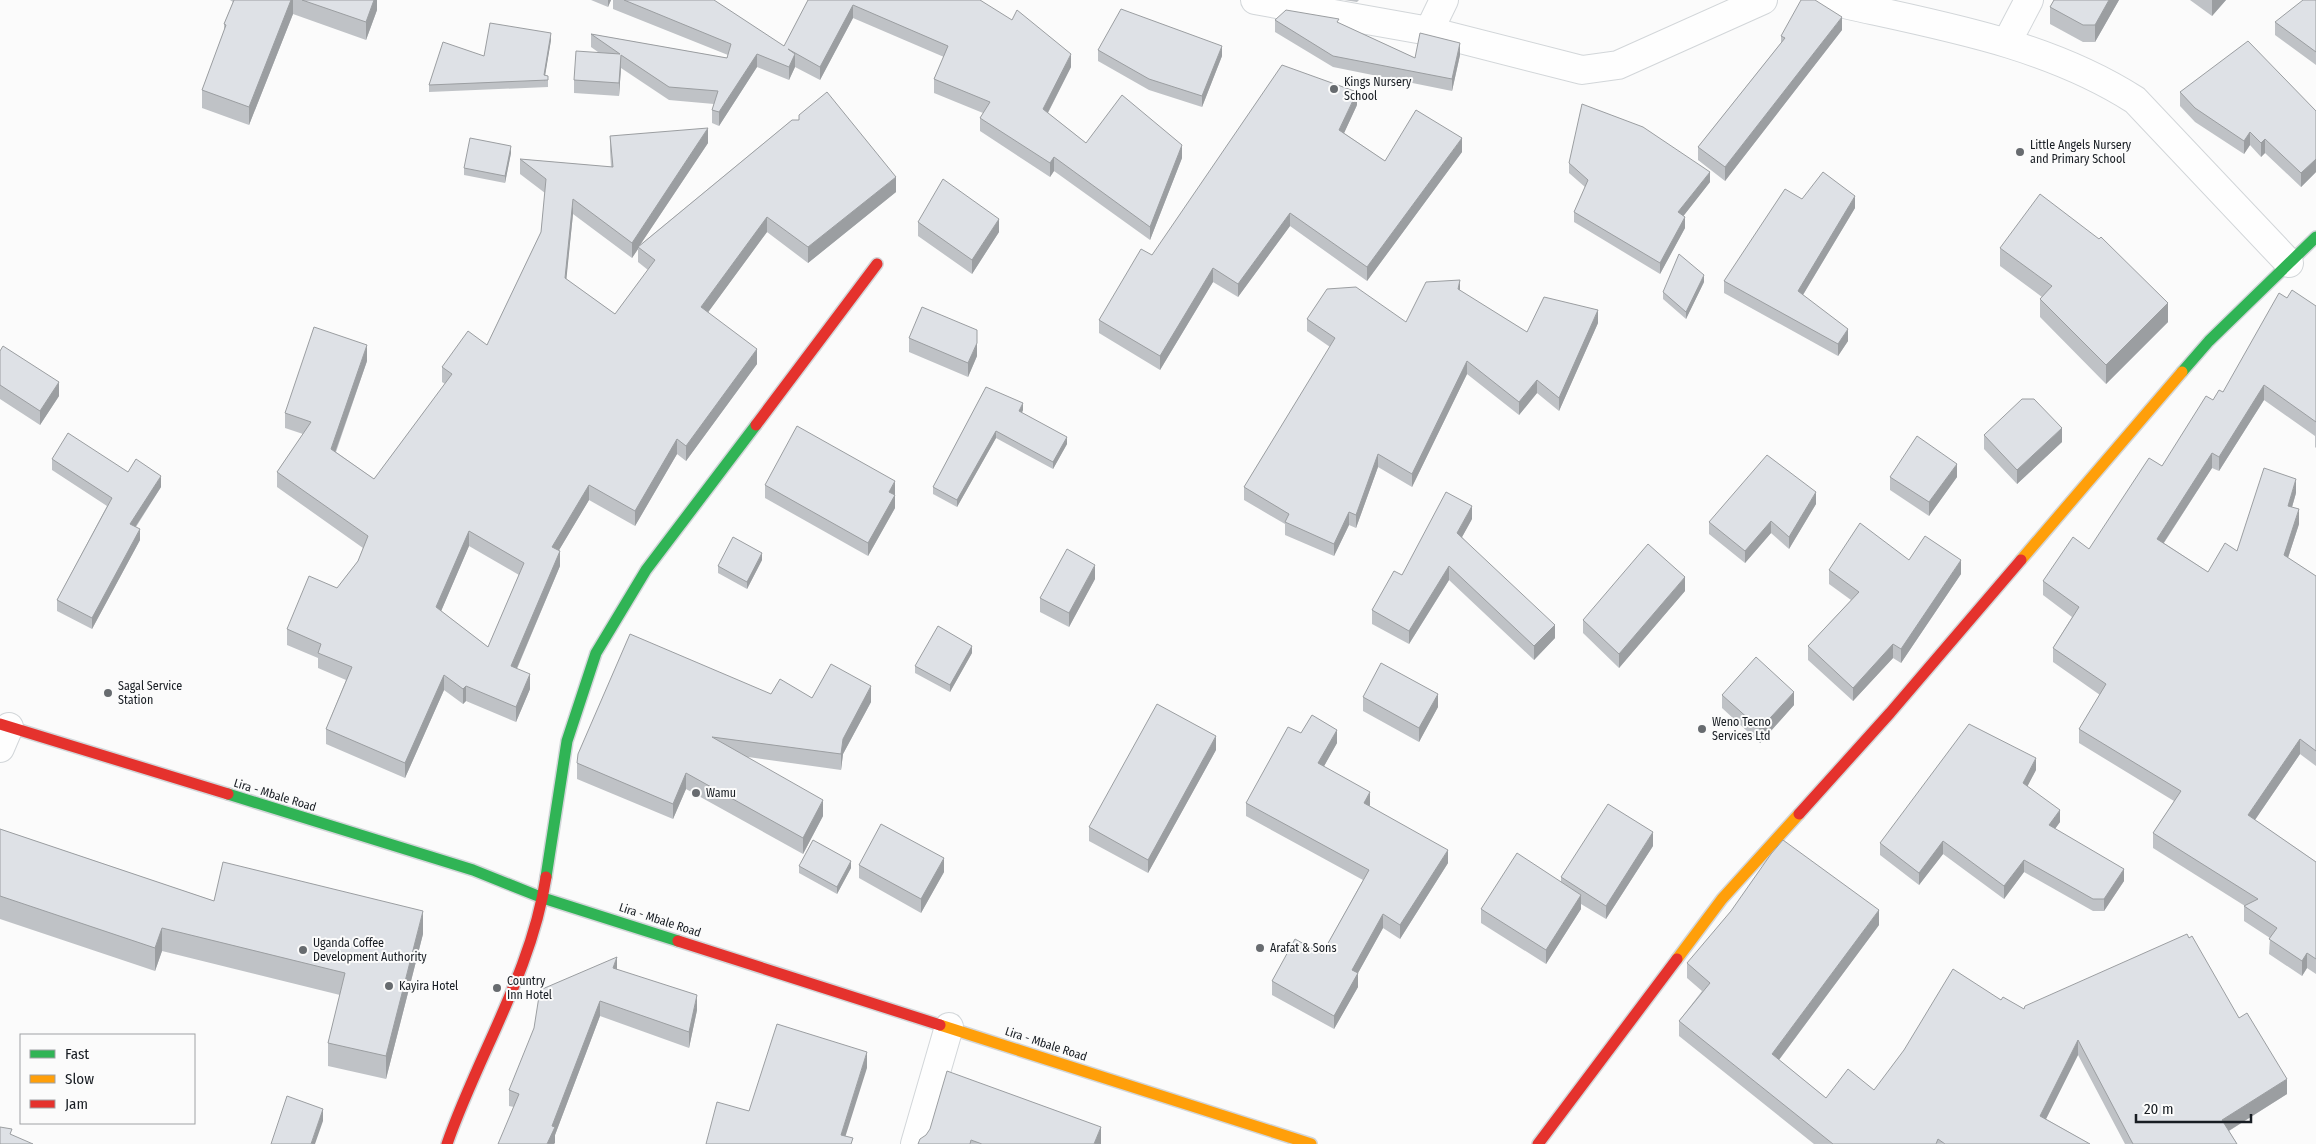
<svg xmlns="http://www.w3.org/2000/svg" width="2316" height="1144" font-family="'Fira Sans Condensed',sans-serif">
	<rect width="100%" height="100%" fill="#fbfbfb"/>
	<g fill="none" stroke-linecap="round" stroke-linejoin="round">
		<defs>
			<path id="street" d="M1255,0L1429,31L1582,70L1618,65L1763,0
				M1826,0C1931,24 2043,41 2135,100L2289,263
				M1429,31L1444,0
				M2007,42L2029,0
				M0,748L9,727
				M915,1144L949,1027"/>
			<path id="fast" d="M2182,372L2209,341L2316,237
				M228,794L473,870L543,898L678,941
				M546,877L567,741L596,653L646,570L756,425"/>
			<path id="slow" d="M2021,560L2182,372
				M1677,959L1722,899L1799,814
				M940,1025L1311,1144"/>
			<path id="jam" d="M756,425L877,264
				M0,724L228,794
				M1799,814L1890,713L2021,560
				M678,941L940,1025
				M447,1144C478,1055 532,971 546,877
				M1538,1144L1677,959"/>
		</defs>
		<use href="#street" stroke="#d2d6d9" stroke-width="30"/>
		<use href="#fast" stroke="#d2d6d9" stroke-width="14"/>
		<use href="#slow" stroke="#d2d6d9" stroke-width="14"/>
		<use href="#jam" stroke="#d2d6d9" stroke-width="14"/>
		<use href="#street" stroke="#fefefe" stroke-width="28"/>
		<use href="#fast" stroke="#30b455" stroke-width="11"/>
		<use href="#slow" stroke="#ff9f0a" stroke-width="11"/>
		<use href="#jam" stroke="#e5322d" stroke-width="11"/>
	</g>
	<path fill="#bfc2c6" fill-rule="evenodd" d="M230,0H377V10L366,40L293,14L249,125L202,108V90L224,31V24L233,2Z
		M591,0H611L608,7Z
		M613,0H624L784,46L808,0H980L1071,67L1048,113L1086,143L1182,158L1150,240L1054,171L1050,177L980,131V118L983,113L934,93V79L944,57L853,18L820,80L795,67L789,80L757,67L719,126L712,123V110L714,104L669,100L621,68L619,96L574,93V80L598,52L591,47V34L727,58L728,55L613,9Z
		M1344,0H1359L1357,2Z
		M2054,0H2119L2095,42H2083L2050,24V7Z
		M2190,0H2226L2212,16Z
		M2316,0V65L2275,35V22Z
		M1275,20L1339,23L1415,58L1460,55L1452,91L1333,67L1275,32Z
		M1842,30L1725,181L1698,160V147L1781,43V36Z
		M551,40L545,75L548,76V87L429,92V85L484,56Z
		M1098,50L1222,56L1202,107L1149,90L1098,61Z
		M2180,92L2316,111V172L2301,187L2265,153L2261,157L2250,145L2244,154L2195,122L2180,106Z
		M1357,105L1344,133L1385,161L1462,152L1367,281L1290,226L1238,297L1213,282L1160,370L1099,333V320L1152,255Z
		M792,120L896,192L808,263L767,232L708,312L757,364L686,461L677,454L635,526L589,500L559,550L560,566L517,669L530,689L516,722L466,701L463,704L444,690L405,778L326,744V729L346,680L318,668V658L287,645V629L337,588L358,561L363,548L277,487V472L303,434L285,428V413L367,361L336,452L374,479L445,384L442,382V367L487,345L541,232L545,193L520,174V159L611,167L610,151V136L708,143L640,245ZM573,214L632,258L638,249V262L648,270L615,314L566,279ZM469,546L519,575L488,647L441,611Z
		M511,153L505,183L464,175V168Z
		M1569,163L1710,182L1683,216L1685,228L1660,274L1574,222V212L1585,187L1569,173Z
		M1802,199L1855,208L1803,295L1848,341L1838,356L1724,293V281Z
		M918,222L999,232L972,274L918,236Z
		M2000,248L2168,322L2106,384L2040,317V299L2042,297L2000,266Z
		M1704,282L1686,319L1663,299V292Z
		M1460,291L1527,332L1598,323L1559,411L1537,393L1519,415L1467,374L1412,487L1378,467L1356,528L1349,525L1334,556L1285,535V524L1244,500V487L1330,347L1307,331V319L1406,322Z
		M2287,298L2316,306V448L2315,447V436L2264,400L2219,471L2212,468L2164,543L2208,572L2237,551L2296,493L2292,507L2299,524L2288,558L2316,576V766L2300,754L2255,820L2316,862V974L2307,968L2302,976L2269,954L2270,938L2244,921V906H2245L2153,848V833L2174,801L2079,743V729L2100,695L2053,662V648L2072,617L2043,595V581L2089,549L2162,466L2213,400L2223,392Z
		M909,338L977,356L968,377L909,352Z
		M0,351L59,396L40,425L0,399Z
		M986,387L1023,410L1022,413L1067,444L1053,469L996,438L957,507L933,494V487Z
		M1984,435L2062,442L2017,484L1984,449Z
		M52,459L128,472L161,487L136,527L140,540L92,629L57,611V600L107,506L52,470Z
		M1890,477H1957L1929,516L1890,490Z
		M765,485L895,494V508L868,556L765,498Z
		M1816,504L1789,549L1771,533L1745,563L1709,534V522Z
		M1472,519L1462,537L1555,638L1534,660L1449,580L1409,644L1372,624V610L1402,575Z
		M762,560L747,589L718,573V566Z
		M1909,560L1961,574L1901,663L1893,658L1853,701L1808,660V646L1851,600L1829,584V570Z
		M1095,579L1069,627L1040,612V598Z
		M1685,591L1619,668L1583,633V620Z
		M972,653L950,692L915,673V666Z
		M771,694L812,698L871,702L843,754L841,770L748,757L823,816L803,854L686,789L673,819L577,779V763Z
		M1722,695L1794,705L1760,743L1722,708Z
		M1363,697L1438,707L1419,742L1363,711Z
		M1301,733L1337,743L1324,766L1370,805L1369,806L1448,863L1400,939L1383,928L1358,973V987L1334,1029L1272,995V981L1322,954L1363,880L1246,816V803Z
		M1216,750L1148,873L1089,841V827Z
		M2036,770L2027,786L2060,822L2055,829L2124,881L2104,911H2093L2024,872L2004,899L1943,854L1919,885L1880,855V843Z
		M0,829L214,901L423,934L386,1079L328,1066V1043L340,995L162,951L155,971L0,919Z
		M1653,846L1606,919L1581,904V909L1546,964L1481,923V909L1561,882V877Z
		M859,865L944,872L921,913L859,878Z
		M799,866L851,868L837,894L799,873Z
		M1879,925L1779,1060L1826,1098L1874,1090L2001,1000L2024,1009L2239,1018L2287,1094L2229,1131L2237,1144H2125L2078,1055L2046,1119L2090,1144H1814L1679,1036V1021L1702,991L1687,978V963Z
		M617,969L697,1010L689,1048L600,1016L555,1135V1143L514,1107L509,1106V1090Z
		M920,1139L1101,1144H918Z"/>
	<path fill="#9b9ea1" d="M291,0H293V14L249,125V107Z
		M374,0H377V10L366,40V22Z
		M608,0H611L608,7Z
		M2109,0H2119L2095,42V25Z
		M2212,0H2226L2212,16Z
		M853,5V18L820,80V67Z
		M1842,17V30L1725,181V167Z
		M551,33V40L544,82V75Z
		M1460,43V55L1452,91V79Z
		M1222,46V56L1202,107V96Z
		M757,54V67L719,126V112Z
		M795,54V67L789,80V67Z
		M1071,54V67L1043,122V109Z
		M621,55V68L619,96V83Z
		M1357,92V105L1339,144V130Z
		M708,128V143L638,248V247V249L632,258V243Z
		M2250,132V145L2244,154V141Z
		M1462,138V152L1367,281V267Z
		M2265,139V153L2261,157V143Z
		M1182,145V158L1150,240V227Z
		M511,146V153L505,183V176Z
		M1054,157V171L1050,177V163Z
		M2316,159V172L2301,187V173Z
		M1710,172V182L1678,223V212Z
		M896,177V192L808,263V247Z
		M1855,196V208L1798,303V291Z
		M573,199V214L565,293V278Z
		M1290,213V226L1238,297V284Z
		M767,217V232L701,322V307Z
		M1685,217V228L1660,274V263Z
		M999,219V232L972,274V260Z
		M1213,268V282L1160,370V356Z
		M1704,275V282L1686,319V312Z
		M1460,280V293L1458,289Z
		M2168,303V322L2106,384V365Z
		M1598,310V323L1559,411V398Z
		M1848,329V341L1838,356V344Z
		M977,343V356L968,377V363Z
		M367,345V361L331,464V449Z
		M757,349V364L686,461V446Z
		M1467,361V374L1412,487V474Z
		M1537,380V393L1519,415V402Z
		M59,382V396L40,425V411Z
		M2264,385V400L2219,471V457Z
		M1023,403V410L1019,418V411Z
		M2062,428V442L2017,484V470Z
		M996,431V438L957,507V500Z
		M1067,437V444L1053,469V462Z
		M677,439V454L635,526V511Z
		M2212,453V468L2157,553V539Z
		M1378,454V467L1356,528V515Z
		M1957,464V477L1929,516V502Z
		M161,476V487L130,535V524Z
		M2296,479V493L2288,521V506Z
		M895,481V508L868,556V543L889,492Z
		M589,485V500L552,562V547Z
		M1816,492V504L1789,549V537Z
		M1472,506V519L1457,546V533Z
		M2299,509V524L2284,570V555Z
		M1349,512V525L1334,556V544Z
		M1771,521V533L1745,563V551Z
		M140,529V540L92,629V618Z
		M469,531V546L436,623V607Z
		M560,551V566L511,682V666Z
		M762,553V560L747,589V582Z
		M1961,560V574L1901,663V649Z
		M1095,565V579L1069,627V613Z
		M1449,566V580L1409,644V631Z
		M1685,577V591L1619,668V654Z
		M1555,625V638L1534,660V646Z
		M1893,644V658L1853,701V688Z
		M972,646V653L950,692V685Z
		M530,674V689L516,722V707Z
		M444,675V690L405,778V763Z
		M466,686V701L463,704V689Z
		M871,686V702L843,754L841,770V754L843,739Z
		M1794,692V705L1760,743V729Z
		M1438,694V707L1419,742V728Z
		M1337,730V743L1318,777V763Z
		M1216,736V750L1148,873V860Z
		M2300,739V754L2248,830V815Z
		M2036,758V770L2023,795V783Z
		M686,773V789L673,819V804Z
		M1370,792V805L1364,817V803Z
		M823,800V816L803,854V838Z
		M2060,810V822L2049,837V825Z
		M1653,832V846L1606,919V906Z
		M1943,841V854L1919,885V873Z
		M1448,850V863L1400,939V925Z
		M944,858V872L921,913V899Z
		M2024,860V872L2004,899V886Z
		M851,861V868L837,894V887Z
		M2124,869V881L2104,911V899Z
		M1581,895V909L1546,964V950Z
		M1879,910V925L1772,1069V1054Z
		M423,911V934L386,1079V1056Z
		M1383,914V928L1358,973V987L1334,1029V1016L1352,970Z
		M162,928V951L155,971V948Z
		M2307,953V968L2302,976V961Z
		M617,957V973L613,968Z
		M697,995V1010L689,1048V1032Z
		M600,1001V1016L555,1135V1143L554,1144H547L552,1126Z
		M2078,1040V1055L2040,1131V1116Z
		M867,1052V1068L843,1144L841,1135Z
		M2287,1079V1094L2222,1135V1120Z
		M323,1109V1121L315,1144H311Z
		M1101,1127V1144H1094Z"/>
	<path fill="#dee1e6" stroke="#9b9ea1" fill-rule="evenodd" d="M234,0H291L249,107L202,90L226,25L224,24Z
		M302,0H374L366,22Z
		M624,0H714L784,46L808,0H980L1012,20L1017,10L1071,54L1043,109L1086,143L1122,95L1182,145L1150,227L1054,157L1050,163L980,118L990,102L934,79L948,46L853,5L820,67L788,49L795,54L789,67L757,54L719,112L712,110L718,91L669,87L621,55L619,83L574,80L576,51L620,54L591,34L727,58L731,44Z
		M1801,0H1815L1842,17L1725,167L1698,147L1785,38L1781,36Z
		M2054,0H2109L2095,25H2083L2050,7Z
		M2303,0H2316V52L2275,22Z
		M1121,9L1222,46L1202,96L1149,79L1098,50Z
		M1286,10L1339,19L1337,22L1415,58L1420,33L1460,43L1452,79L1333,56L1275,20Z
		M490,23L551,33L544,75L548,76V80L429,85L443,42L484,56Z
		M2248,41L2316,111V159L2301,173L2265,139L2261,143L2250,132L2244,141L2195,108L2180,92Z
		M1282,65L1357,92L1339,130L1385,161L1416,110L1462,138L1367,267L1290,213L1238,284L1213,268L1160,356L1099,320L1141,249L1152,255Z
		M827,92L896,177L808,247L767,217L701,307L757,349L686,446L677,439L635,511L589,485L552,547L560,551L511,666L530,674L516,707L466,686L463,689L444,675L405,763L326,729L352,667L318,653L321,644L287,629L309,576L337,588L358,561L368,536L277,472L311,422L285,413L314,327L367,345L331,449L374,479L452,374L442,367L468,331L487,345L541,232L546,179L520,159L613,167L610,136L708,128L632,243L573,199L565,278L615,314L655,260L638,247L792,120H799V115ZM469,531L524,563L488,647L436,607Z
		M1582,104L1643,127L1710,172L1678,212L1685,217L1660,263L1574,212L1588,180L1569,163Z
		M470,138L511,146L505,176L464,168Z
		M1823,172L1855,196L1798,291L1848,329L1838,344L1724,281L1785,189L1802,199Z
		M943,179L999,219L972,260L918,222Z
		M2040,194L2099,239L2101,237L2168,303L2106,365L2040,299L2052,286L2000,248Z
		M1679,254L1704,275L1686,312L1663,292Z
		M1460,280L1458,289L1527,332L1544,297L1598,310L1559,398L1537,380L1519,402L1467,361L1412,474L1378,454L1356,515L1349,512L1334,544L1285,522L1289,514L1244,487L1335,338L1307,319L1327,289L1356,287L1406,322L1426,282Z
		M2292,290L2316,306V422L2264,385L2219,457L2212,453L2157,539L2208,572L2225,543L2237,551L2264,468L2296,479L2288,506L2299,509L2284,555L2316,576V751L2300,739L2248,815L2316,862V959L2307,953L2302,961L2269,939L2277,928L2244,906L2258,899L2153,833L2181,791L2079,729L2106,684L2053,648L2079,607L2043,581L2073,537L2089,549L2149,458L2162,466L2206,396L2213,400L2219,390L2223,392L2279,293L2287,298Z
		M922,307L977,330V343L968,363L909,338Z
		M3,346L59,382L40,411L0,385V351Z
		M986,387L1023,403L1019,411L1067,437L1053,462L996,431L957,500L933,487Z
		M2022,399H2034L2062,428L2017,470L1984,435Z
		M797,426L895,481L889,492L895,495L868,543L765,485Z
		M68,433L128,472L136,459L161,476L130,524L140,529L92,618L57,600L112,498L52,459Z
		M1917,436L1957,464L1929,502L1890,477Z
		M1767,455L1816,492L1789,537L1771,521L1745,551L1709,522Z
		M1446,492L1472,506L1457,533L1555,625L1534,646L1449,566L1409,631L1372,610L1394,571L1402,575Z
		M1860,523L1909,560L1925,536L1961,560L1901,649L1893,644L1853,688L1808,646L1859,592L1829,570Z
		M733,537L762,553L747,582L718,566Z
		M1648,544L1685,577L1619,654L1583,620Z
		M1067,549L1095,565L1069,613L1040,598Z
		M938,626L972,646L950,685L915,666Z
		M630,634L771,694L780,679L812,698L831,664L871,686L843,739L841,754L712,737L823,800L803,838L686,773L673,804L577,763L578,754Z
		M1756,657L1794,692L1760,729L1722,695Z
		M1381,663L1438,694L1419,728L1363,697Z
		M1157,704L1216,736L1148,860L1089,827Z
		M1312,715L1337,730L1318,763L1370,792L1364,803L1448,850L1400,925L1383,914L1352,970L1358,973L1334,1016L1272,981L1295,939L1322,954L1369,870L1246,803L1288,727L1301,733Z
		M1969,724L2036,758L2023,783L2060,810L2049,825L2124,869L2104,899H2093L2024,860L2004,886L1943,841L1919,873L1880,843Z
		M1608,804L1653,832L1606,906L1561,877Z
		M881,824L944,858L921,899L859,865Z
		M0,829L214,901L223,862L423,911L386,1056L328,1043L345,973L162,928L155,948L0,896Z
		M813,840L851,861L837,887L799,866Z
		M1783,840L1879,910L1772,1054L1826,1098L1848,1069L1874,1090L1904,1050L1953,969L2001,1000L2003,997L2024,1009L2025,1006L2187,934L2189,938L2192,936L2239,1018L2247,1013L2287,1079L2222,1120L2237,1144H2133L2078,1040L2040,1116L2090,1144H1945L1938,1139L1936,1144H1833L1679,1021L1710,983L1687,963L1731,911L1771,854Z
		M1517,853L1581,895L1546,950L1481,909Z
		M617,957L613,968L697,995L689,1032L600,1001L552,1126L555,1127L547,1144H498L519,1094L509,1090L534,1028L540,990Z
		M777,1024L867,1052L841,1135L853,1138L851,1144H706L717,1102L749,1111Z
		M947,1071L1101,1127L1094,1144H982L971,1140L970,1144H918L920,1139L926,1135L930,1129Z
		M287,1096L323,1109L311,1144H271Z
		M0,1127L12,1129L10,1134L33,1144H0Z"/>
	<g fill="#676b6f" stroke="#fbfbfb" stroke-width="2">
		<circle cx="1334" cy="89" r="5"/>
		<circle cx="2020" cy="152" r="5"/>
		<circle cx="108" cy="693" r="5"/>
		<circle cx="1702" cy="729" r="5"/>
		<circle cx="696" cy="793" r="5"/>
		<circle cx="1260" cy="948" r="5"/>
		<circle cx="303" cy="950" r="5"/>
		<circle cx="389" cy="986" r="5"/>
		<circle cx="497" cy="988" r="5"/>
	</g>
	<g text-anchor="middle" dominant-baseline="central" stroke-width="4" stroke-linejoin="round" paint-order="stroke">
		<g font-size="12" fill="#181d23" stroke="#fbfbfb" text-anchor="start">
			<text x="1344" y="82">Kings Nursery<tspan x="1344" dy="14">School</tspan></text>
			<text x="2030" y="145">Little Angels Nursery<tspan x="2030" dy="14">and Primary School</tspan></text>
			<text x="118" y="686">Sagal Service<tspan x="118" dy="14">Station</tspan></text>
			<text x="1712" y="722">Weno Tecno<tspan x="1712" dy="14">Services Ltd</tspan></text>
			<text x="706" y="793">Wamu</text>
			<text x="313" y="943">Uganda Coffee<tspan x="313" dy="14">Development Authority</tspan></text>
			<text x="1270" y="948">Arafat &amp; Sons</text>
			<text x="507" y="981">Country<tspan x="507" dy="14">Inn Hotel</tspan></text>
			<text x="399" y="986">Kayira Hotel</text>
		</g>
		<g font-size="12" fill="#181d23" stroke="#fbfbfb">
			<text transform="translate(275 795) rotate(17)">Lira - Mbale Road</text>
			<text transform="translate(660 920) rotate(18)">Lira - Mbale Road</text>
			<text transform="translate(1046 1044) rotate(18)">Lira - Mbale Road</text>
		</g>
	</g>
	<rect x="20" y="1034" width="175" height="90" fill="#fbfbfb" stroke="#a0a2a5"/>
	<rect x="30" y="1050" width="25" height="8" fill="#30b455" stroke="#a0a2a5"/>
	<text x="65" y="1059" font-size="15" fill="#181d23">Fast</text>
	<rect x="30" y="1075" width="25" height="8" fill="#ff9f0a" stroke="#a0a2a5"/>
	<text x="65" y="1084" font-size="15" fill="#181d23">Slow</text>
	<rect x="30" y="1100" width="25" height="8" fill="#e5322d" stroke="#a0a2a5"/>
	<text x="65" y="1109" font-size="15" fill="#181d23">Jam</text>
	<path d="M2136 1114v8h115v-8" fill="none" stroke="#181d23" stroke-width="2.5"/>
	<text x="2144" y="1114" font-size="15" fill="#181d23" stroke="#fbfbfb" stroke-width="4" paint-order="stroke">20 m</text>
</svg>
